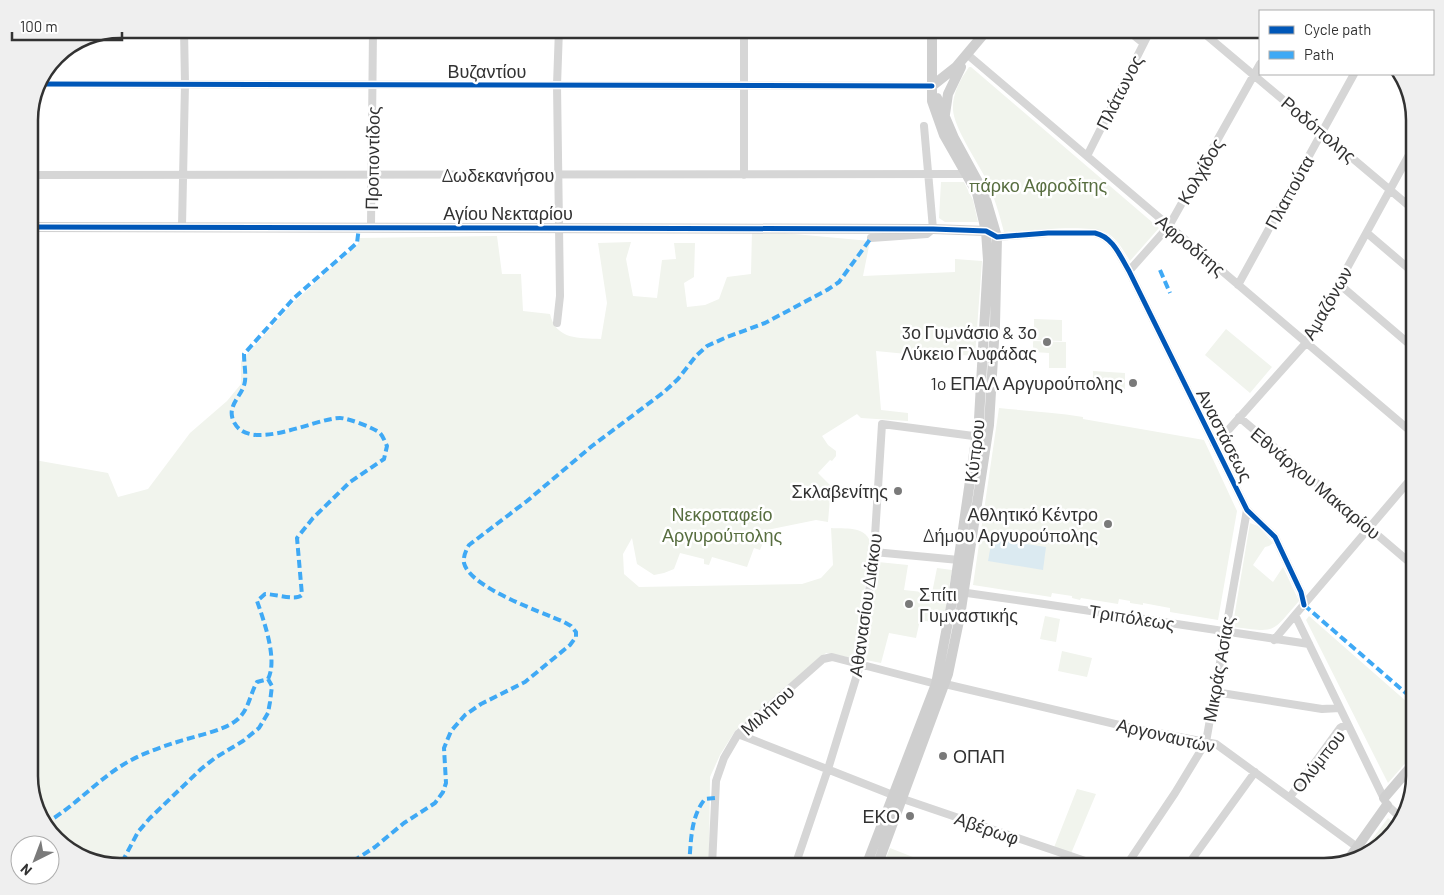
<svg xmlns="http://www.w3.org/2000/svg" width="1444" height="895" font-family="Barlow,sans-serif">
	<rect width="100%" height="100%" fill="#fff"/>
	<path fill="#f1f4ed" d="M969,67H971L1159,228L1130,261C1123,250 1117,238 1105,232C1085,224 1027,231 1004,232C999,213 994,195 985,177C976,160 954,127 953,110C952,94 960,80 969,67Z
		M941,182H964L973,200L978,222H945L939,218Z
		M752,230L870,241L863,276L955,272V259L982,261L975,356L918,352L917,355L876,351L881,410L908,413V421L861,418L857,414L822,436L828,445L836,451V456L832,461L830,460L818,473L831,486L828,522L816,520L757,532V537L764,540L760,550L754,548L747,567L712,557L709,565L704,564V559L680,553L674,569L664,573L654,575L637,564L632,538L623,554L624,574L639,587L802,584L821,578L833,565L831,528C845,529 864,526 870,541L857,659L826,653L735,731L720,755L710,777L709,866H120L74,854L41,821L29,781V459L108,473L118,497L148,489L190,433L227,401L241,384V361L294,302L358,244L359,238L497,236L502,274H521L523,311L550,314C556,340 579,338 601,339L607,303L598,243L631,242L626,259L633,296L657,298L662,260L676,259L674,243H695L694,277L684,283L687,307L705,305L719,299L727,277L751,274Z
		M1034,319L1062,320V341L1034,340Z
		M1226,329L1272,367L1250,393L1205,355Z
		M1033,341L1066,342V368H1049V353L1033,352Z
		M1093,371L1125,373V389L1093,388Z
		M999,408C1027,411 1055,412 1083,417V419L1204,440L1237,511L1218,620L1170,612V608L1143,603V605L1130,603V601L1119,599L1118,604L1081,598L1080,600L1072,598V596L1052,593L1051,597L973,585Z
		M1250,523L1258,526L1273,543L1269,546L1265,547L1253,565L1273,582L1283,567L1299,601C1271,633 1277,633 1235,627L1233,624Z
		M878,562L908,565L904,590L932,593L937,568L952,570L943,624L920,620L916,638L889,633L881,663L866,660Z
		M1045,616L1060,619L1056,642L1040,639Z
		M1309,616L1415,709V752L1388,783L1306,620Z
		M1062,651L1092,658L1087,677L1058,671Z
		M1077,789L1096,794L1070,856L1053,850Z
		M1388,818L1398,826L1373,851L1366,847Z
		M890,848L923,861L921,866H891L884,863Z"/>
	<path fill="#dbeaf1" d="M992,539L1046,547L1043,570L988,561Z"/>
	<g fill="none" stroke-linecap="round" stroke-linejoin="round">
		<path stroke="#d6d6d6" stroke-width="8" d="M1126,29L1143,43
			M1199,29L1415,211
			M968,55L1415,435
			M42,84L932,86
			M1087,156L1151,29
			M29,175L967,174
			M744,175V29
			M182,226L185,84L184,29
			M371,226L373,29
			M1367,233L1415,274
			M997,237L1048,233H1095C1113,237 1120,256 1129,271L1247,510L1275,537L1301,592L1304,605
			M871,238L927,234L933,229L924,126
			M1129,271L1169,226L1260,64
			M1339,284L1415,349
			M1238,285L1354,74
			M557,323L560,296L557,85L559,29
			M1239,417L1415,567
			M1214,444L1223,436L1306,343L1415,144
			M874,552L959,560
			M960,592L1044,604L1309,644
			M1274,640L1295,615
			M945,684L1132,728L1216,744L1368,855
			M1215,692L1322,709L1340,708
			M738,734L903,799L1100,866
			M1290,797L1340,728L1347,724
			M1403,820L1387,805L1295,615L1415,474
			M712,866L716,781L724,758L738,734L823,659L832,657L936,684
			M795,866L828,769L860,665L874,552L882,424L981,437
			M1126,866L1175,793L1206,742L1247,510
			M1187,866L1255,772"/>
		<path stroke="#cfcfcf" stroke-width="10" d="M932,86L956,67L988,29
			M945,114L948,94L961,67
			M29,227L933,229L986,231
			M1384,798L1415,762
			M1348,860L1387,805
			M866,866L936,684L954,591L979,419L988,260L986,231L977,193L944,135L932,101V29
			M877,866L948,674L960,616L989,425L995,325L997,237L984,193L954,138L937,98"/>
		<path stroke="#3fa9f5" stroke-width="4" stroke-dasharray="8 4" stroke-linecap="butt" d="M1160,270L1170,293
			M1304,605L1415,701
			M268,679C278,660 264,621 257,601L265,594C275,594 296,601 302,595L297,538L313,518L350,482L384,459L387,446C385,442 383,436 380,433C374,428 348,418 340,418C315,418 247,455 233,420C227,404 243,396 245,381C246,373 244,363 244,354L294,298L357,243L359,227
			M44,824C73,808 93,784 121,766C138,755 158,748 177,742C194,736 225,731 238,719C249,709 250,694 257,682L268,679L272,686L270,702L268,713L259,728L243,741L215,758L201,769L150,818L138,832L120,866
			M262,866L275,863L315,866
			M317,866H329L348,862L358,858L375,847L404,823L435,803L443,792L446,783L444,748L451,731L465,715L481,704L525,682L570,645L576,637V632L571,626L564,622C542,612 470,588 464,563C463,557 466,550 469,545L527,501L592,446L664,392L678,379L696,356L707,346L727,337L765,323L827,290L839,282L871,238
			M689,866C691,844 690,817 705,799L716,798"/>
		<defs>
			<path id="cycleway" d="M42,84L932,86
				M29,227L933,229L986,231L997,237L1048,233H1095C1113,237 1120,256 1129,271L1247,510L1275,537L1301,592L1304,605"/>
		</defs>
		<use href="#cycleway" stroke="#fff" stroke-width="8"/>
		<use href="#cycleway" stroke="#0057b8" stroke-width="5"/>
	</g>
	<g fill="#7a7a7a" stroke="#fff" stroke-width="2">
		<circle cx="1047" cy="342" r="5"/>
		<circle cx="1133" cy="383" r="5"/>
		<circle cx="898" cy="491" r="5"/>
		<circle cx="1108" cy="524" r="5"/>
		<circle cx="909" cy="604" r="5"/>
		<circle cx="943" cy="756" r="5"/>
		<circle cx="910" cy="816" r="5"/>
	</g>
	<g text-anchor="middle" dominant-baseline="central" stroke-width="5" stroke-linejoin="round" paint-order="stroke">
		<g font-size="18" fill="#323232" stroke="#fff">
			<text x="487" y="71">Βυζαντίου</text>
			<text transform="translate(1119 92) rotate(-63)">Πλάτωνος</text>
			<text transform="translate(1319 129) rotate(40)">Ροδόπολης</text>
			<text transform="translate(372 158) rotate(-89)">Προποντίδος</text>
			<text transform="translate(1200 171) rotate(-60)">Κολχίδος</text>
			<text x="498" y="175">Δωδεκανήσου</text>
			<text transform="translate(1289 192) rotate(-61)">Πλαπούτα</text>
			<text x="508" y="213">Αγίου Νεκταρίου</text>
			<text transform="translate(1191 245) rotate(40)">Αφροδίτης</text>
			<text transform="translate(1327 303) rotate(-60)">Αμαζόνων</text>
			<text transform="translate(1225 435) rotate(63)">Αναστάσεως</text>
			<text transform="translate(974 451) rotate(-83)">Κύπρου</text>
			<text transform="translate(1316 483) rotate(40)">Εθνάρχου Μακαρίου</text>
			<text transform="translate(865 605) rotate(-82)">Αθανασίου Διάκου</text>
			<text transform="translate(1132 617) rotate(9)">Τριπόλεως</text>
			<text transform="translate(1218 669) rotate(-80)">Μικράς Ασίας</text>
			<text transform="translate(767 710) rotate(-42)">Μιλήτου</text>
			<text transform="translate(1166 735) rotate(13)">Αργοναυτών</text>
			<text transform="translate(1318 761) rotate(-52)">Ολύμπου</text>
			<text transform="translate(987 828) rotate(19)">Αβέρωφ</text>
		</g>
		<g font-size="18" fill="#586e40" stroke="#fff">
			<text x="1038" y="185">πάρκο Αφροδίτης</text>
			<text x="722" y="514">Νεκροταφείο<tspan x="722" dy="21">Αργυρούπολης</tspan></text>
		</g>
		<g font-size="18" fill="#323232" stroke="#fff" text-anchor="end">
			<text x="1037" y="332">3ο Γυμνάσιο &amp; 3ο<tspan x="1037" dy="21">Λύκειο Γλυφάδας</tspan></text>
			<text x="1123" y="383">1o ΕΠΑΛ Αργυρούπολης</text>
			<text x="888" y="491">Σκλαβενίτης</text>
			<text x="1098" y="514">Αθλητικό Κέντρο<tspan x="1098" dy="21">Δήμου Αργυρούπολης</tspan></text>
			<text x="919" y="594" text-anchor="start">Σπίτι<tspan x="919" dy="21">Γυμναστικής</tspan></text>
			<text x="953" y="756" text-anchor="start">ΟΠΑΠ</text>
			<text x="900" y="816">ΕΚΟ</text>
		</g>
	</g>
	<path d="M0 0H1444V895H0ZM120 38H1324A82 82 0 0 1 1406 120V776A82 82 0 0 1 1324 858H120A82 82 0 0 1 38 776V120A82 82 0 0 1 120 38Z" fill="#efefef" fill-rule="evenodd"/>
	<path fill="none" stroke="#323232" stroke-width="2.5" d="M120 38H1324A82 82 0 0 1 1406 120V776A82 82 0 0 1 1324 858H120A82 82 0 0 1 38 776V120A82 82 0 0 1 120 38Z"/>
	<rect x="1259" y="10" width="175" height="65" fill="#ffffff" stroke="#adadad"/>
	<rect x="1269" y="26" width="25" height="8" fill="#0057b8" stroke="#adadad"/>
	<text x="1304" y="35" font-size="15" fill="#323232">Cycle path</text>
	<rect x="1269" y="51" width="25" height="8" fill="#3fa9f5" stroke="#adadad"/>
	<text x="1304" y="60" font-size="15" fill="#323232">Path</text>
	<g transform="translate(35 860) rotate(222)"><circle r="24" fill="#ffffff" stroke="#adadad"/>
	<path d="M0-4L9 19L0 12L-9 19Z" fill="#7a7a7a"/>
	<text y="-8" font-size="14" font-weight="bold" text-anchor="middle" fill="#323232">N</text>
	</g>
	<path d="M12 32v8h110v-8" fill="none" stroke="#323232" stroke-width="2.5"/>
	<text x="20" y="32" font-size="15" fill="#323232" stroke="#ffffff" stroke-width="4" paint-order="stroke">100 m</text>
</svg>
